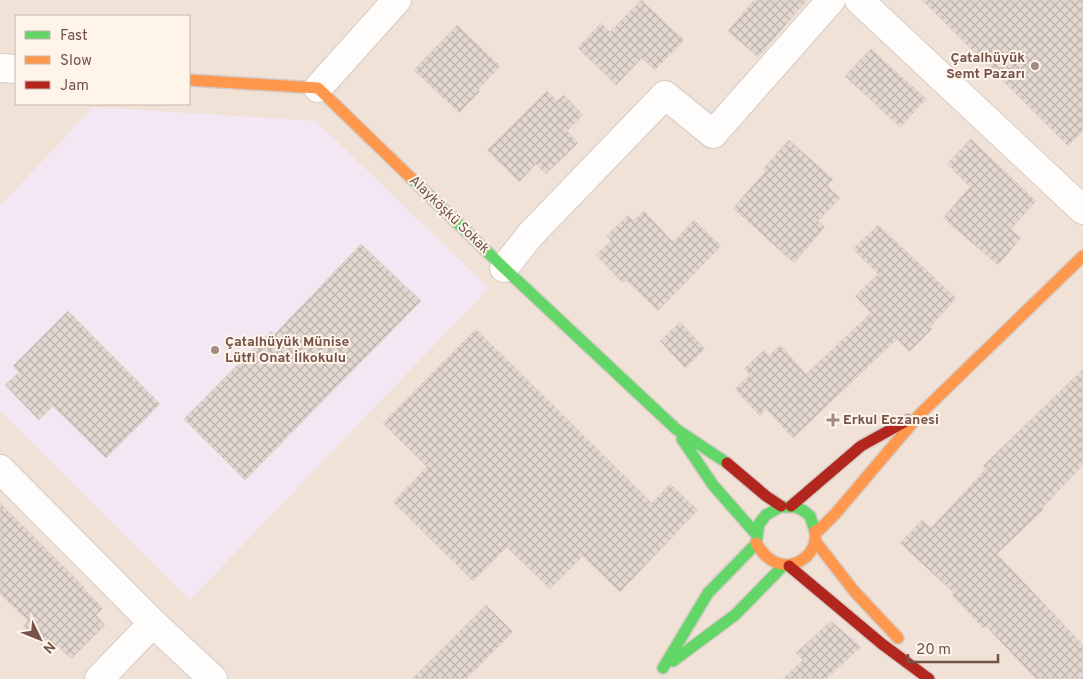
<svg xmlns="http://www.w3.org/2000/svg" width="1083" height="679" font-family="Overpass,sans-serif">
	<defs>
		<pattern id="building-cross-hatch" width="8" height="8" patternUnits="userSpaceOnUse" patternTransform="scale(1.25)"><rect width="8" height="8" fill="#e3d8d1"/><path d="M0 0l8 8M0 8l8-8" fill="none" stroke="#bdb2ac"/></pattern>
	</defs>
	<rect width="100%" height="100%" fill="#f7f0e9"/>
	<path fill="#f0e2d6" fill-rule="evenodd" d="M0,0H1083V679H0ZM16,16H189V104H16Z"/>
	<path fill="#f2e7f2" d="M93,107L316,121L489,288L190,600L0,411V206Z"/>
	<path fill="url(#building-cross-hatch)" stroke="#e0d2cb" d="M641,0L684,40L655,70L642,58L616,85L578,48L601,23L610,32Z
		M754,0H807L758,57L728,31Z
		M922,0H1083V131L1068,146Z
		M457,25L500,66L478,90L480,91L459,113L414,70Z
		M871,49L926,99L900,127L845,76Z
		M547,91L557,101L564,95L583,115L567,131L578,143L546,174L536,164L519,182L487,150Z
		M971,139L1036,201L1011,229L1021,238L998,265L943,218L970,187L947,164Z
		M789,140L833,179L827,186L840,198L818,221L825,227L794,263L733,208L766,171L763,169Z
		M644,211L673,242L694,220L721,246L658,311L626,280L623,283L596,255L611,241L606,236L628,215L633,221Z
		M878,225L956,298L930,327L932,329L909,352L897,339L793,438L766,409L760,416L735,389L750,375L744,369L764,350L769,356L780,345L806,374L871,313L855,296L878,274L853,249Z
		M361,244L421,301L245,480L184,419L271,331L274,335Z
		M68,311L160,404L106,458L53,406L39,420L5,385L19,372L13,366Z
		M680,322L705,349L685,368L660,341Z
		M476,329L652,503L670,484L698,510L620,592L583,556L550,589L507,547L473,581L393,502L427,467L383,423Z
		M1083,369V465L1042,508L1044,509L997,554L1083,645V679H1036L986,626L983,628L952,595L954,593L900,543L922,520L931,528L986,469L983,466Z
		M0,503L84,587L83,588L103,608L96,615L105,625L71,659L58,646L50,653L23,627L28,621L0,594Z
		M486,605L513,632L466,679H412Z
		M831,621L861,647L826,679H783L803,660L796,653Z"/>
	<g fill="none" stroke-linecap="round" stroke-linejoin="round">
		<defs>
			<path id="street" d="M859,0L1083,210
				M0,68L16,69
				M318,88L397,0
				M504,268L531,234L665,95L713,134L831,0
				M0,469L153,623L213,679
				M99,679L153,623"/>
			<path id="fast" d="M411,178L504,268L676,429L727,463
				M682,439L713,485L756,534
				M673,661L735,615L783,566
				M663,668L708,593L756,544L759,524L766,515L780,507H796L804,511L810,516L815,531"/>
			<path id="slow" d="M189,80L318,88L411,178
				M817,532L836,513L920,414L1083,256
				M816,542L854,591L898,638
				M756,543C761,551 766,558 775,562C795,572 819,553 815,531"/>
			<path id="jam" d="M727,463L766,496L781,506
				M791,506L861,446L908,420
				M789,566L882,644L929,679"/>
		</defs>
		<use href="#street" stroke="#d6cbc6" stroke-width="30"/>
		<use href="#fast" stroke="#d6cbc6" stroke-width="14"/>
		<use href="#slow" stroke="#d6cbc6" stroke-width="14"/>
		<use href="#jam" stroke="#d6cbc6" stroke-width="14"/>
		<use href="#street" stroke="#fefdfc" stroke-width="28"/>
		<use href="#fast" stroke="#63d668" stroke-width="11"/>
		<use href="#slow" stroke="#ff974d" stroke-width="11"/>
		<use href="#jam" stroke="#b3261e" stroke-width="11"/>
	</g>
	<g fill="#a28a81" stroke="#fff4ea" stroke-width="2">
		<circle cx="1035" cy="66" r="5"/>
		<circle cx="215" cy="350" r="5"/>
		<path d="M830.5 412.5h5v5h5v5h-5v5h-5v-5h-5v-5h5z"/>
	</g>
	<g text-anchor="middle" dominant-baseline="central" stroke-width="4" stroke-linejoin="round" paint-order="stroke">
		<g font-size="14" font-weight="bold" fill="#755349" stroke="#fff4ea" text-anchor="start">
			<text x="1025" y="58" text-anchor="end">Çatalhüyük<tspan x="1025" dy="16">Semt Pazarı</tspan></text>
			<text x="225" y="342">Çatalhüyük Münise<tspan x="225" dy="16">Lütfi Onat İlkokulu</tspan></text>
			<text x="843" y="420">Erkul Eczanesi</text>
		</g>
		<g font-size="14" fill="#755349" stroke="#fff4ea">
			<text transform="translate(449 215) rotate(44)">Alayköşkü Sokak</text>
		</g>
	</g>
	<rect x="15" y="15" width="175" height="90" fill="#fff4ea" stroke="#c8b4aa"/>
	<rect x="25" y="31" width="25" height="8" fill="#63d668" stroke="#c8b4aa"/>
	<text x="60" y="40" font-size="15" fill="#755349">Fast</text>
	<rect x="25" y="56" width="25" height="8" fill="#ff974d" stroke="#c8b4aa"/>
	<text x="60" y="65" font-size="15" fill="#755349">Slow</text>
	<rect x="25" y="81" width="25" height="8" fill="#b3261e" stroke="#c8b4aa"/>
	<text x="60" y="90" font-size="15" fill="#755349">Jam</text>
	<g transform="translate(40 639) rotate(133)" stroke="#fff4ea" stroke-width="4" paint-order="stroke">
	<path d="M0-4L9 19L0 12L-9 19Z" fill="#755349"/>
	<text y="-8" font-size="14" font-weight="bold" text-anchor="middle" fill="#755349">N</text>
	</g>
	<path d="M908 654v8h90v-8" fill="none" stroke="#755349" stroke-width="2.5"/>
	<text x="916" y="654" font-size="15" fill="#755349" stroke="#fff4ea" stroke-width="4" paint-order="stroke">20 m</text>
</svg>
